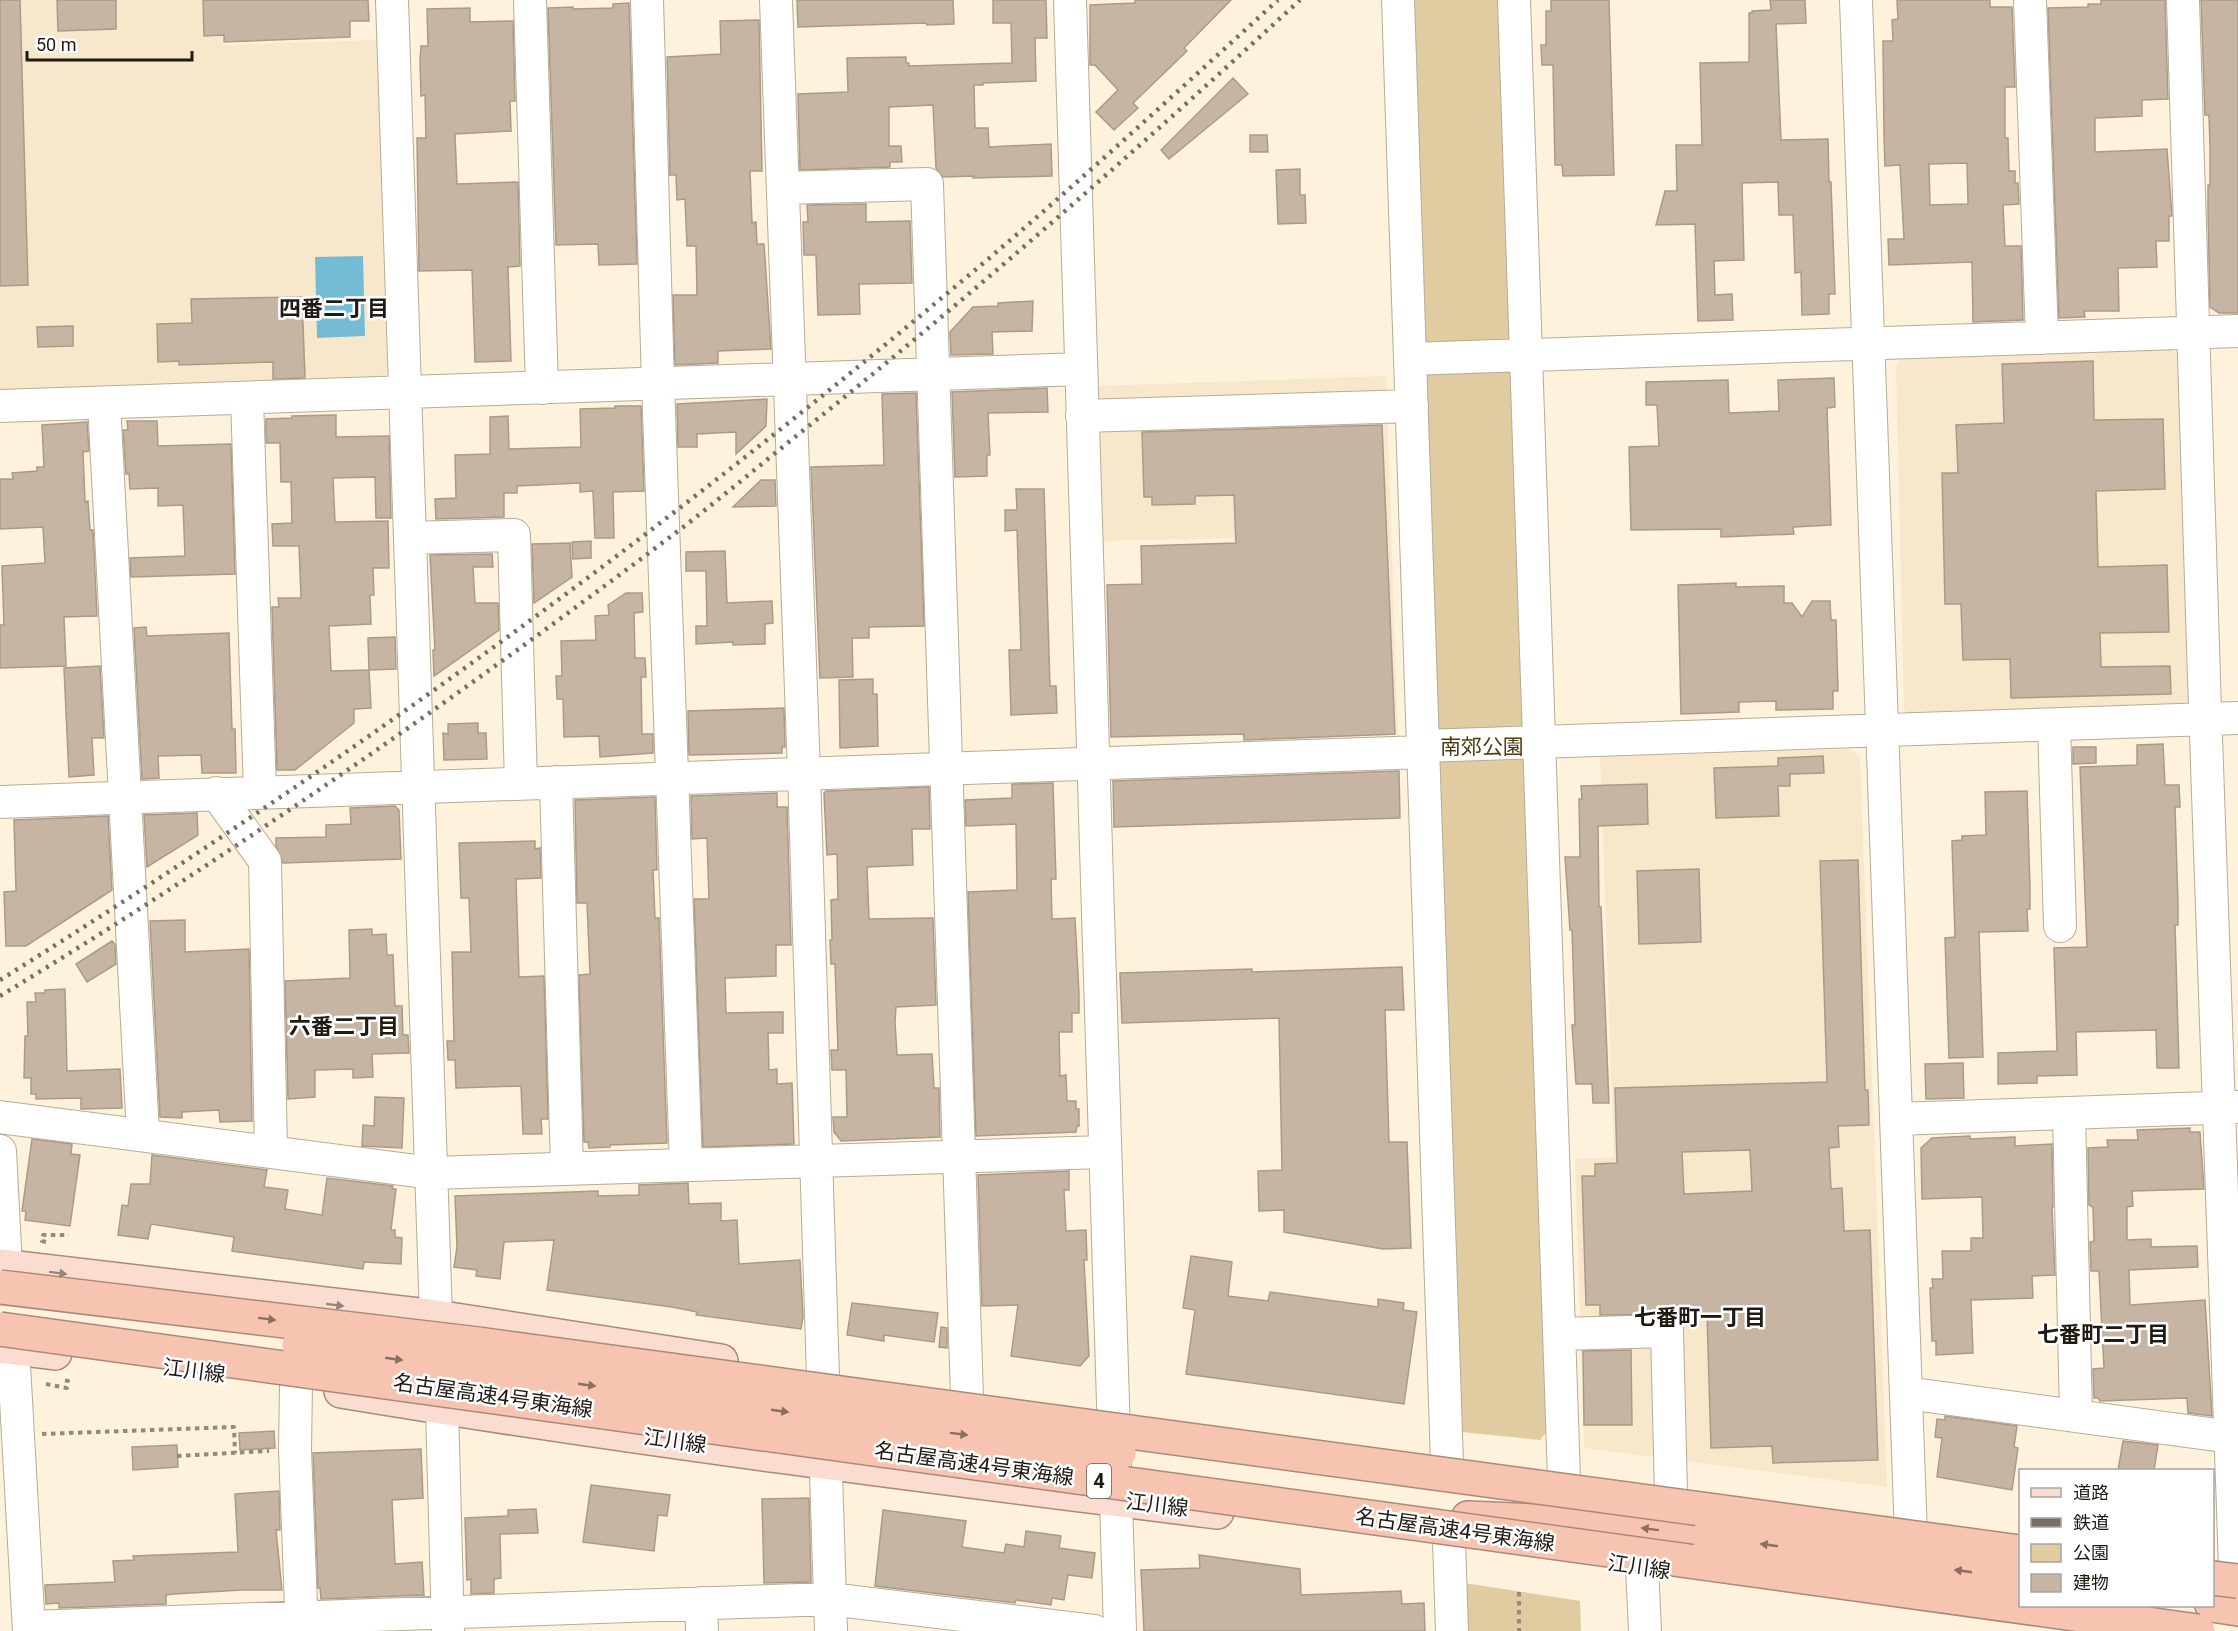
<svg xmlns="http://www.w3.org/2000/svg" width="2238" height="1631" font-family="Roboto,'Noto Sans JP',sans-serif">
	<rect width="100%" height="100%" fill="#fef2dc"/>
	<path fill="#f7e8cb" d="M0,0H220L222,45L377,40L387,371L379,381L0,392Z
		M2172,349L2179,357L2191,700L2186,708L1911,718L1904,709L1896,366L1902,358Z
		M1386,376L1398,735L1242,740L1234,538L1103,541L1098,386Z
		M1850,749L1860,757L1887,1487L1584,1448L1575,1159L1614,1157L1600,757Z"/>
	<path fill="#e1cca2" d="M1409,0H1505L1552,1426L1540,1440L1462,1432L1456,1421Z
		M1464,1583L1580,1601L1581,1631H1465Z"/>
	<path fill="#74bcd3" d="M363,256L365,336L317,338L315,257Z"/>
	<path fill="#c7b5a3" stroke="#ac9a89" stroke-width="1.5" fill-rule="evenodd" d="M0,0H20L28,285L0,286Z
		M57,0H116V29L58,31Z
		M203,0H368L369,21H350V37L224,42V35L204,36Z
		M797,0H953L954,24L927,25L926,23L798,27Z
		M993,0H1046L1047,38H1035L1036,81L983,83V85H974L975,128H988L989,147L1051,144L1052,176L973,178V176L943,177L936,168L933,105L889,107V146H901L902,162H890V167L800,170L798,94L848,92L847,58L906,57V63H909V66L1012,63L1011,23H993Z
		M1135,0H1231L1184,48L1187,51L1133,103L1138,108L1114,130L1096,112L1118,90L1095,65H1090V5L1135,3Z
		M1551,0H1609L1614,175L1563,176L1562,165H1555L1553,65H1542L1541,45H1546V11H1551Z
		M1770,0H1805L1806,23L1776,24L1781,140L1828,139L1829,182H1831L1835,294H1829V314L1802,315L1801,272L1795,273L1793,215H1779L1778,182L1742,183L1744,260L1714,261L1715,295L1732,294L1733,320L1698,321L1695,224L1656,225L1665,191H1677L1676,145H1702L1700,63L1749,62V13H1752V11L1771,10Z
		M1897,0H1990V7H2012L2015,87H2005V138H2008L2009,171H2015V183H2018L2019,204L2003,205L2005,246H2021L2023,320L1973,322L1972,262L1889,265L1888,239H1904L1900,165L1885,166L1884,135L1883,41H1893L1892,20L1898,19ZM1967,163L1968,204L1930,205L1929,164Z
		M2101,0H2165L2168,99L2142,100V116L2095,118V152L2167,149L2172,216H2169V241H2156L2157,267L2118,268L2119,311H2084L2085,317L2059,318L2048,8L2088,7V4H2101Z
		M2201,0H2238V313H2219L2210,307L2208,212V185H2210V147L2209,115H2205Z
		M629,3L637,264L599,265L598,244L556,245L548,8L573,7V9L613,8V4Z
		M470,8V22L513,21L515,101H510L511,131L455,134L457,184L518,182L520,266L508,267L511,361L475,362L472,270L419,271L417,138H426L425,95L421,96L420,61L421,46H428L427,9Z
		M759,20L762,171H750L752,223L756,222L757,244H764L771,349L718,351V363L675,365L673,295H697L696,246H687L685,199L677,200L676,175H670L667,57L721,54L720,21Z
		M1233,78L1248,94L1169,159L1161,150Z
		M1250,135H1267L1268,152H1250Z
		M1300,169V195H1305L1306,223L1278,224L1276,170Z
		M866,204V222L910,221L912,283L859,284L860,314L818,315L816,255H804L803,222H808L807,205Z
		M302,297L305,378L273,379V362L179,365V361L158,362L157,324L192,323L191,299Z
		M1033,301L1032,331L992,332L993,354L951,355L950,332L973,307L998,306V303Z
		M73,326V346L38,347L37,327Z
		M2093,361L2094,420L2163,419L2165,489L2096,491L2098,567L2167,565L2169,632L2100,633L2101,667L2170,666L2171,694L2011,698L2010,659L1963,660L1961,604H1945L1942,473H1958L1956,425L2004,423L2002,364Z
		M1834,378L1835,407L1827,408L1831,525L1793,527L1794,534L1721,537V529L1631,530L1629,447L1659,446L1657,405H1646V382L1728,380L1729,413L1779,411L1778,380Z
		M1047,388L1048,412L988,413L990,455H987V476L955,477L952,392Z
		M916,393L924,626L869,627V638H852L853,677L820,678L811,467L884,465L882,394Z
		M767,399L766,426L736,454V432L697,434V447H678L677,404Z
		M615,406H641L644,491L613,492L614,538H595L593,491L580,492V483L517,486V493H504V517L436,519L435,499L456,498L455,455L490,454V417L508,416L509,449L581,447L580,409L615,408Z
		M336,415V437L389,436L391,518H376L375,477L333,478L335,522L388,521L389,568H373L374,595H370L371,624L329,626L331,671L369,670L371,708L354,709V723L295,770H277L272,607H279L278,598H301L299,546H273L272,524L292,523L291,482H281L280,443H266V419L292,418V416Z
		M127,421H157L158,446L231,444L235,574L131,577L130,558L185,556L183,505L158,506V488L130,489L129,474H126L123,430H128Z
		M87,422L89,451L83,452L85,502L88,501L90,530H93L97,616L64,617L66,666L0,668V625H4L2,566L45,563L43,527L0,529V479H13L12,473L37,471V467H44L42,425Z
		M1382,425L1395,734L1244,740V734L1111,737L1107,585L1142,584L1141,546L1236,543L1234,495L1195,496V504L1152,505V497H1144L1142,432Z
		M761,480H775L776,506L733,507Z
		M1016,489H1044L1050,686H1056L1057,713L1011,715L1009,650H1021L1017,530L1005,531V510H1017Z
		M591,541V558L573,559L572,542Z
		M570,543L572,577L534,603L532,544Z
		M725,551L727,603L772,601L773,623L765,624V644L733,645V642L696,644V626H707L706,571H686V552Z
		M492,554L493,567H473L475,603H498L499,630L434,676L433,650H435L430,555Z
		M1736,583V587L1784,586V603H1792L1802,617L1812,601H1830L1831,620H1836L1838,691H1833V709L1776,710V701L1739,702V712L1681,714L1678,585Z
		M626,593H642L643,612L634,613L635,658H645L646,677H641L642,734H653V753L600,757L599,736L564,737L563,699H557L556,676H562L561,641L596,640L595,616L609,615L608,605Z
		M146,627L147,636L229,633L232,729H235L236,773H202L201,755L158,756L159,778L142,779L134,628Z
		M395,637L396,669L369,670L368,638Z
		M100,666L104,738H92L94,775L69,777L64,668Z
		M873,679V694H877L878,746L840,748L839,680Z
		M784,708L785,747H782V753L689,755L688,711Z
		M478,723V733H486L487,759L444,760L443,733L448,734V724Z
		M2163,744L2165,785H2179L2180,807H2175L2178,904V925H2175L2179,1068H2157L2156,1030L2076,1032L2077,1075L2037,1076V1083L1998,1084V1053L2057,1051L2054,948L2087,947L2080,767L2137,765V745Z
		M2073,747H2096V763L2073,764Z
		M1823,756L1824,773L1790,774V786H1778L1779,816L1716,818L1714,768L1778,766V758Z
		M1399,771L1400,818L1114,827L1113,781Z
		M1053,783L1056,879H1051L1052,919L1075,918L1079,994V1013H1072V1032H1059L1060,1076L1066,1075L1067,1101H1076V1109H1079V1126H1077L1076,1132L976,1136L968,892L1017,890L1016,824L966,826L965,800L1012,798V784Z
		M1647,784L1648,824L1598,826L1599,907H1601L1609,1103H1593L1592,1084H1576L1572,1025H1575L1572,930H1570L1565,857H1580L1579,799H1582L1581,786Z
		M929,787L930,829H912L913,865L867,867L869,919L933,918L936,1005L896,1007L895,1022L897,1055L932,1054L934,1088H939L940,1137L841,1141L834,1132L833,1117H847L846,1070H832L831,1050H838L835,964H831L830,940H832L831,900L838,899L837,854L827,855L824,793L826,791Z
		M2027,791L2030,887V909H2027L2028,931L1979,932L1983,1057L1949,1058L1945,938L1955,937L1952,841L1962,840V836L1986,835L1985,792Z
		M777,793V807H787L791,945H776V976L725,978L726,1013L783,1012V1033H768L769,1070L777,1069V1084L792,1083L794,1144L703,1147L694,899H709L707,838L692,839L691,796Z
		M655,797L657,870H653L655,918H659L667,1143L610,1145V1147L589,1148L588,1142H584L579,975L590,974L587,903H577L575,800Z
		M395,806L399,810L401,859L283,863L276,846V838L326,837V825L351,824L350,808Z
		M197,813L198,835L147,867L144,815Z
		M108,816L112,890L26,946H6L4,892L16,891L14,820Z
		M535,841V849L540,848L541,878L516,879L519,977L544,976L548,1119H541L542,1134H523L521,1086L456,1088L455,1060H448L447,1041H454L452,952H471L469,898H461L459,843Z
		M1858,860L1865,1090H1868L1869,1125L1838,1126L1839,1147L1829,1148L1831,1189L1842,1188L1844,1231L1870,1230L1878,1460L1773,1463L1772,1446L1711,1448L1707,1314L1600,1315V1305H1586L1582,1176H1595V1164L1617,1163L1615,1088L1827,1082L1820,861ZM1750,1150L1752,1191L1684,1194L1682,1152Z
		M1699,869L1701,942L1639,944L1637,871Z
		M185,920V952L249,949L252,1121L220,1122L219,1110L182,1112V1118L160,1117L150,921Z
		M372,929V935L386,934L387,955H393L395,1006H402L403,1035H408L409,1053L372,1054L373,1077L353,1078V1069L315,1070V1097L288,1099L285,981L350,978L349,930Z
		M112,941L115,944L116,964L87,982L76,964Z
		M1402,967L1404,1010H1385L1389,1142H1407L1411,1248L1383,1249L1284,1232V1210L1259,1211L1258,1171L1282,1170L1279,1018L1122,1023L1120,973L1252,969V972Z
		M65,989L67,1071L120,1069L122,1108L81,1109V1098L36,1099V1094H31V1078H24L25,1036H28L27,1002H36L35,993H45V990Z
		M1963,1063L1964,1098L1926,1099L1925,1064Z
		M375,1097L404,1098L402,1148L362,1146L363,1125L374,1126Z
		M2190,1128V1132H2200L2204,1189L2132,1191L2133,1206L2127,1207V1240L2151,1239V1247L2197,1246L2198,1267L2129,1270L2130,1305L2205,1300L2212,1416L2188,1413L2187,1398L2100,1401L2098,1398H2094L2093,1369L2104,1368L2099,1271H2091L2090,1242L2094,1241L2093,1207L2089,1205L2088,1148L2108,1147L2107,1140H2138L2137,1130Z
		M1970,1136V1139L2015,1137V1146L2052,1144L2053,1207H2052L2055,1275L2032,1276L2033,1298L1971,1300L1973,1353L1936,1355V1341H1932L1930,1288H1933L1932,1279H1943L1942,1251H1971V1238H1983L1982,1197L1922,1199L1921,1148L1932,1138Z
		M32,1139L72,1144L71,1154L80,1155L70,1226L25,1220L26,1211H22Z
		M152,1155L267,1170L264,1187L288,1190L285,1209L322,1215L327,1178L393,1186L392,1189H396L391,1230H395V1237L402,1238L401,1264L364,1262L363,1269L267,1256L232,1251L234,1237L151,1224L148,1239L118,1235L122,1205L128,1206L131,1184H150Z
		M1069,1171V1190H1064L1066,1231L1086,1230L1087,1260H1084L1089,1356L1080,1366L1011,1356L1018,1305L982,1306L978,1175Z
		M688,1183L689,1204L721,1203V1221L737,1220L739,1264L800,1260L803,1317L801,1329L696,1315L697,1312L672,1307L547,1290L554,1240L504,1242L500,1279L476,1276L477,1270L454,1267L457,1247L455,1196L598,1191V1196L639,1195V1185Z
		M1191,1256L1232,1262L1228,1296L1268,1301L1270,1292L1378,1307V1299L1404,1303L1403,1310L1417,1312L1404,1404L1186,1374L1195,1310L1183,1308Z
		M852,1303L938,1313L934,1342L884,1335V1341L847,1335Z
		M941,1327L947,1328V1348L939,1347Z
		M1631,1350L1632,1425H1584L1583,1351Z
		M1945,1416L2017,1426L2014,1447L2018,1448L2012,1490L1937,1477L1942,1438L1935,1437L1937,1419L1945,1420Z
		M274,1431L275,1448L240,1450L239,1433Z
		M2123,1441L2158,1445L2154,1470H2118Z
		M177,1445L178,1467L133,1470L132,1447Z
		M421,1449L423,1498L392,1500L395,1564L422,1562L424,1595L321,1599L320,1588H318L313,1453Z
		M591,1485L670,1495L667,1516L658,1515L654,1551L583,1542Z
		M279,1491L280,1530H276L282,1590H242L174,1594L166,1595V1604L59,1608V1603L46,1604L45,1585L115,1582L113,1561L134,1560L133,1556L238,1552L235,1494Z
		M809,1498L811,1582L764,1583L762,1499Z
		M536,1509L538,1533L500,1534L501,1578L494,1579V1593L471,1594V1579L467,1580L465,1518L508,1516V1510Z
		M883,1510L966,1521L962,1547L1004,1553L1006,1544L1024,1547L1026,1531L1061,1536L1059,1548L1095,1553L1092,1578L1068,1575L1064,1600L1052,1598L1051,1605L1016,1600L1015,1603L875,1586Z
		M1199,1555L1300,1569L1301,1595L1401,1591L1402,1604L1424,1603L1425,1631H1144L1141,1570L1200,1568Z"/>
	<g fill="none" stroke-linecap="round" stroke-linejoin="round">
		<defs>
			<path id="minor" d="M392,0L436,1317L442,1408L448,1631
				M530,0L542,388
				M647,0L658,384L686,1165
				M776,0L804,773L831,1631
				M1070,0L1120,1631
				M1398,0L1447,1463
				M1514,0L1564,1479
				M1856,0L1912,1564
				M2030,0L2042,338
				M2183,0L2204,679L2235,1567L2238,1589
				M783,188L927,184L967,1397
				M1410,359L2238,331
				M247,398L260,792
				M104,403L143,1135
				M0,406L1081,369
				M1082,416L1412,406
				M411,538L514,535L521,783
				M2054,725L2060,926
				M1423,746L2238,718
				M556,782L567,1169
				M216,793L265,861L271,1152
				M0,802L1423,752
				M2069,1113L2076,1416
				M0,1117L432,1173L1104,1152
				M1896,1119L2238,1107
				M0,1151L6,1267
				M1559,1334L1667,1331L1671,1494
				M13,1347L29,1631
				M296,1384L295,1450L302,1631
				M1906,1393L2238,1438
				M1449,1541L1452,1631
				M1642,1567L1645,1631
				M701,1603L702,1631
				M29,1627L830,1599L1094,1631"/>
			<path id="major" d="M0,1266L436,1317L721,1361
				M0,1346L55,1353
				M341,1391C632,1439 924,1476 1217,1512"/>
			<path id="highway" d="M1468,1518L1607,1524L1708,1536
				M2212,1605L2238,1609"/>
		</defs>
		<use href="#minor" stroke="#b7ac97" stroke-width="34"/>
		<use href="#major" stroke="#ab897a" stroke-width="36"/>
		<use href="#highway" stroke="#ab897a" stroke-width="36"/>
		<path stroke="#928a7a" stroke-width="4" stroke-dasharray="4.5 4.5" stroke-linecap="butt" d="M46,1242L42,1241L43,1235H69
			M46,1384L67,1388L68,1381L62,1380
			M42,1434L234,1427L235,1453
			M177,1456L269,1451
			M1519,1592V1631"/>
		<use href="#minor" stroke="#fff" stroke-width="32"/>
		<use href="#major" stroke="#fadcd1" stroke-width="33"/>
		<use href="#highway" stroke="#f7c4b2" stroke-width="33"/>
		<path stroke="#777062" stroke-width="4.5" stroke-dasharray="3 6" stroke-linecap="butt" d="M0,980C330,774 646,545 944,296C1059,201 1168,100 1278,0
			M0,996C237,852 465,692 686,525C723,496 759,466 795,437C969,298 1136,151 1300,0"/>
		<defs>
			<path id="highway-bridge" d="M0,1287L478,1344L2020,1552
				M0,1329L2198,1631
				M299,1345L901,1427L1119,1453
				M1708,1536L2020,1579
				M2212,1578L2238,1581"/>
		</defs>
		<use href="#highway-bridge" stroke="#ab897a" stroke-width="36" stroke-linecap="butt"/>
		<use href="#highway-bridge" stroke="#f7c4b2" stroke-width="33"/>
	</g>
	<defs><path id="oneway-solid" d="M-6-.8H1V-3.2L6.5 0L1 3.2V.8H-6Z" transform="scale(1.5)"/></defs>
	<g fill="#97857c">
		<use href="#oneway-solid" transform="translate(58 1273) rotate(7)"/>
		<use href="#oneway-solid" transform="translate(335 1305) rotate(7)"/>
	</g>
	<g fill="#8b7062">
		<use href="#oneway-solid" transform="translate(267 1319) rotate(7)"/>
		<use href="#oneway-solid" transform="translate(394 1359) rotate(8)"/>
		<use href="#oneway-solid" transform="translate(587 1385) rotate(8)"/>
		<use href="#oneway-solid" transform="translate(780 1411) rotate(8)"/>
		<use href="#oneway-solid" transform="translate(959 1434) rotate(7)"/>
		<use href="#oneway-solid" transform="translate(1650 1529) rotate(-173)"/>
		<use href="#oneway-solid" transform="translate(1769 1545) rotate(-172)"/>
		<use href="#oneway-solid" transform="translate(1963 1571) rotate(-172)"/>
	</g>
	<g text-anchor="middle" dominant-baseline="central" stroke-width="5" stroke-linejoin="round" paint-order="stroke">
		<rect fill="#fff" stroke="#625f5a" stroke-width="1.5" x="1087" y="1464" width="24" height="34" rx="4.5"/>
		<g font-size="20" font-weight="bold" fill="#1f1b13">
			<text x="1099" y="1481">4</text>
		</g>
		<g font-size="21" fill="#4f3b0f" stroke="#fff">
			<text x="1482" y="747">南郊公園</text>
		</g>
		<g font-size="21" fill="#1f1b13" stroke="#fff">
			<text transform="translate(194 1371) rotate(7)">江川線</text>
			<text transform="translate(493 1396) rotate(8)">名古屋高速4号東海線</text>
			<text transform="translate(675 1441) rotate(8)">江川線</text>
			<text transform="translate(974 1464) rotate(8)">名古屋高速4号東海線</text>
			<text transform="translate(1157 1505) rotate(7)">江川線</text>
			<text transform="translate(1455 1530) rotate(8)">名古屋高速4号東海線</text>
			<text transform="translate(1639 1567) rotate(8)">江川線</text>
		</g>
		<g font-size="22" font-weight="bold" fill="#1f1b13" stroke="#fff">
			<text x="334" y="308">四番二丁目</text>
			<text x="344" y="1026">六番二丁目</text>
			<text x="1700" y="1317">七番町一丁目</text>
			<text x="2103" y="1334">七番町二丁目</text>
		</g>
	</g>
	<rect x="2019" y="1469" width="195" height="138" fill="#ffffff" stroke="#a5a4a1" stroke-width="1.5"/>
	<rect x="2031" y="1488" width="30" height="9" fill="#fadcd1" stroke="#a5a4a1" stroke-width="1.5"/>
	<text x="2073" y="1499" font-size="18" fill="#1f1b13">道路</text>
	<rect x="2031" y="1518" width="30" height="9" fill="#777062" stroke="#a5a4a1" stroke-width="1.5"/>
	<text x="2073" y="1529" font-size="18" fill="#1f1b13">鉄道</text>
	<rect x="2031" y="1544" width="30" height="18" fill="#e1cca2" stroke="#a5a4a1" stroke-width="1.5"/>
	<text x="2073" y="1559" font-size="18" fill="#1f1b13">公園</text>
	<rect x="2031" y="1574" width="30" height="18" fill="#c7b5a3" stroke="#a5a4a1" stroke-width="1.5"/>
	<text x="2073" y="1589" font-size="18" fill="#1f1b13">建物</text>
	<path d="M27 51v9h165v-9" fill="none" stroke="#1f1b13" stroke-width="3"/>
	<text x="36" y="51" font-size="18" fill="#1f1b13" stroke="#ffffff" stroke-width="4.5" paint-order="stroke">50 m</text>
</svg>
